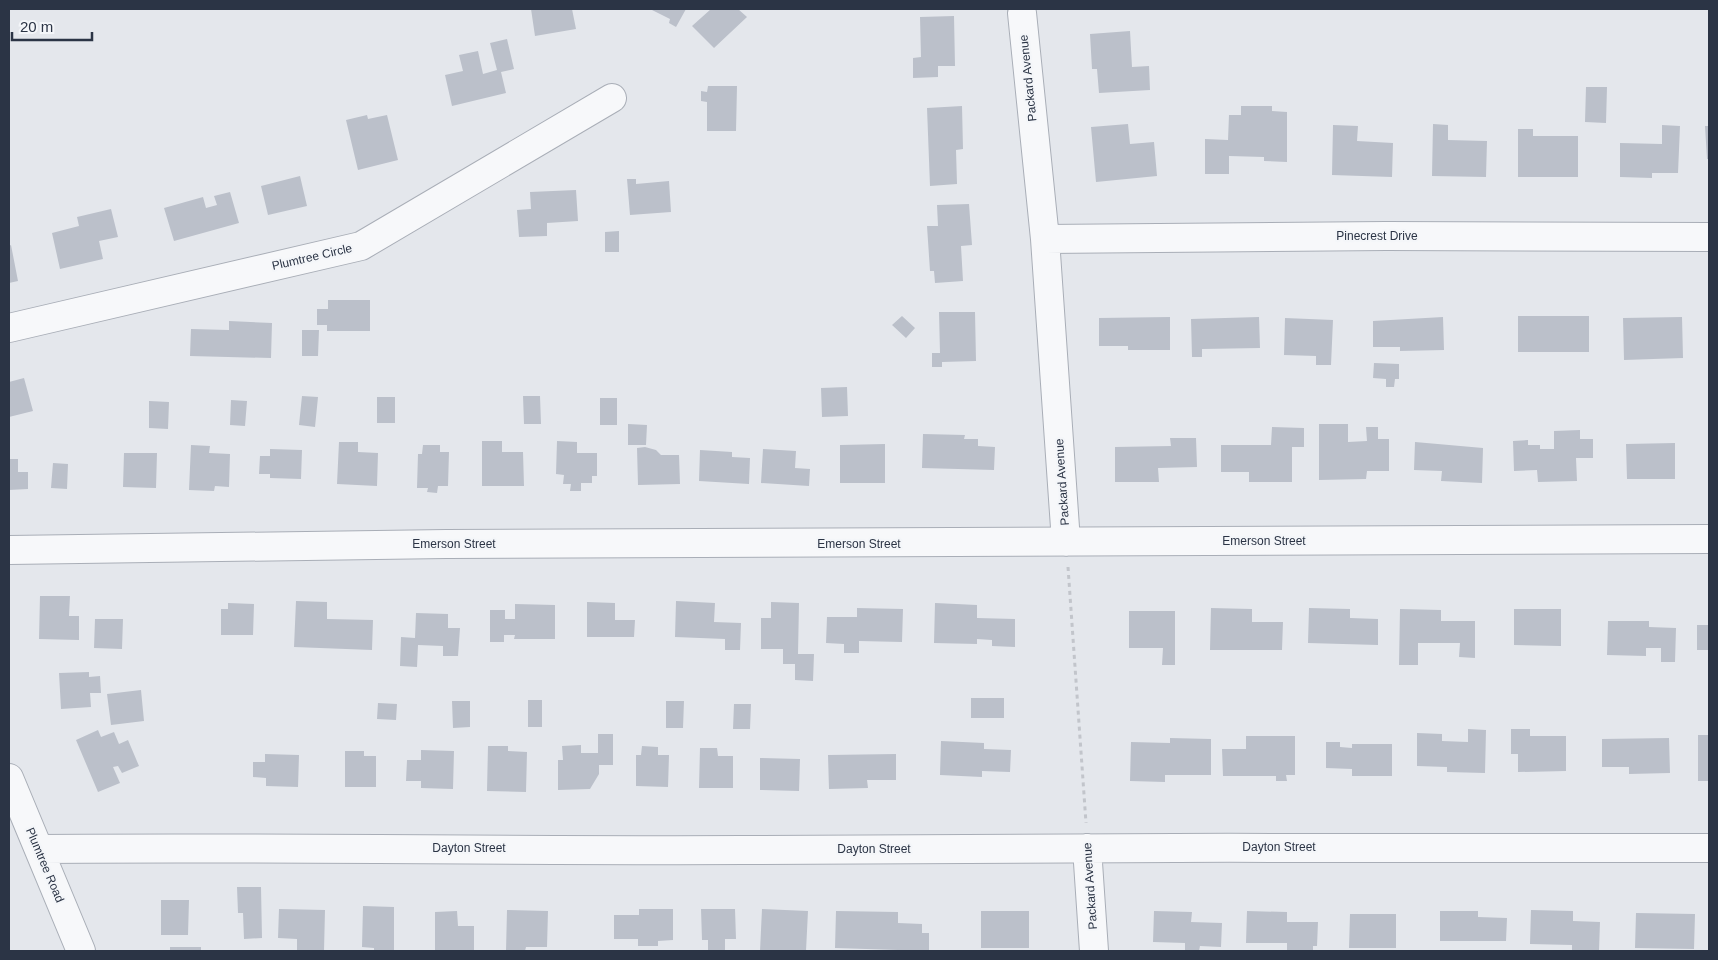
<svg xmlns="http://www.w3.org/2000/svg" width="1718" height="960" font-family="Arial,sans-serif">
	<rect width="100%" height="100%" fill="#e4e7ec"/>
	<path fill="#bbc0ca" d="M531,9H572L576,29L535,36Z
		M650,9H686L676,27L669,23L670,19Z
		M711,9H738L747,17L714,48L692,26Z
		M954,16L955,66H938V77L913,78V58L921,57L920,17Z
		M1130,31L1132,67L1149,66L1150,90L1099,93L1097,69H1092L1090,34Z
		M507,39L514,69L501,72L506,93L452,106L445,75L463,71L459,55L478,51L483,74L497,70L490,43Z
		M708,86H737L736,131H707V102L701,101V91L707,92Z
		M1586,87H1607L1606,123L1585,122Z
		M962,106L963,149L956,150L957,184L930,186L927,108Z
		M1241,106H1272V111L1287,112V162L1264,161V157L1229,156V174H1205V139L1228,140L1229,115H1241Z
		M367,115L368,119L387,115L398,160L358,170L346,120Z
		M1128,124L1130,144L1154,142L1157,176L1096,182L1091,127Z
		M1433,124L1448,125V140L1487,141L1486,177L1432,176Z
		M1333,125L1358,126L1357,141L1393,143L1392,177L1332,175Z
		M1662,125L1680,126L1678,173H1652V178L1620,177V143L1662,144Z
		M1705,126H1709V159H1707Z
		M1518,129H1533V136H1578V177H1518Z
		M300,176L307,206L268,215L261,186Z
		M627,179H636V184L669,181L671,212L630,215Z
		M576,190L578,221L547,223V236L519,237L517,210L531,209L530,192Z
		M230,192L239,223L174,241L164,208L203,197L206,208L217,205L214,196Z
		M969,204L972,245L961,246L963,281L935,283L934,271H930L927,226H938L937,205Z
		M111,209L118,237L99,241L103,259L60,269L52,233L79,226L77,217Z
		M619,231V252H605V232Z
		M11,245L18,281L9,283V246Z
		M328,300H370V331H327V325H317V309H328Z
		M939,312H975L976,361L942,362V367H932V353H940Z
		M902,316L915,328L906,338L892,325Z
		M1518,316H1589V352H1518Z
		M1170,317V350H1128V346H1099V318Z
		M1259,317L1260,348L1202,349V357H1192L1191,319Z
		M1443,317L1444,350L1400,351V347H1373V321Z
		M1682,317L1683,358L1624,360L1623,318Z
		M1285,318L1333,320L1331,365H1316V356L1284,355Z
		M229,321L272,323L271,358L190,356L191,329L229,330Z
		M302,330H319L318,356H302Z
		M1374,363L1399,364V379H1395L1394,387H1386V379L1373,378Z
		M24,378L33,411L9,417V382Z
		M847,387L848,416L822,417L821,388Z
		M302,396L318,397L315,427L299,425Z
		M523,396H540L541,424H524Z
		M377,397H395V423H377Z
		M600,398H617V425H600Z
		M231,400L247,401L245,426L230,425Z
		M149,401L169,402L168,429L149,428Z
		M628,424L647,425L646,445H628Z
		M1319,424H1348V442L1367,441L1366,427H1378V439H1389V471H1367L1366,479L1319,480Z
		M1272,427L1304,428V447H1292V482H1249V472H1221V445H1271Z
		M1580,430V439H1593V458H1576L1577,481L1538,482L1537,470L1514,471L1513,441L1528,440V445H1540V449H1554V431Z
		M923,434L965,435L964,439H978V446L995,447L994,470L922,468Z
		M1170,438H1196L1197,467L1158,468L1159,482H1115V447L1171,446Z
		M482,441H502V452H523L524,486H482Z
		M557,441L577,442V453H597V476H592V483H581V491H570L571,484H563L564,475L556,474Z
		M339,442H358V452L378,453L377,486L337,484Z
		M1415,442L1483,448L1482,483L1441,481L1442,471L1414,470Z
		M1675,443V479H1627L1626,444Z
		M885,444V483H840V445Z
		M191,445L210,446L209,453L230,454L229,487L215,486L214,491L189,490Z
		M423,445H440V452H449L448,486H438L437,493L427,492L428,488H417L418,454H422Z
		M645,447L656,450L661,455H679L680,484L638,485L637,448Z
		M270,449L302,450L301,479L270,478V474H259L260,456H270Z
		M763,449L796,451L795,468L810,469L809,486L761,483Z
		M700,450L732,452V457L750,458L749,484L699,481Z
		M124,453H157L156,488L123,487Z
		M9,459H18V472H28V489L9,490Z
		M53,463L68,464L67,489L51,488Z
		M40,596H70L69,616H79V640L39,639Z
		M296,601L327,602V619L373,620L372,650L294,647Z
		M676,601L715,603L714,622L741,623L740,650H725V639L675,637Z
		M587,602L615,603V620H635L634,637H587Z
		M771,602L799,603L798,654H814L813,681L795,680V664H783V649H761V618H771Z
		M228,603L254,604L253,635H221V609H228Z
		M935,603L977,605V618L1015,619V647L992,646V640L977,639V644L934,643Z
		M515,604L555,605V639H514L515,635H504V642H490V610H505V619H515Z
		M857,608L903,609L902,642L859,641V653H844V644L826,643L827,617H857Z
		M1211,608L1252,609V622H1283L1282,650H1210Z
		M1309,608L1350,609V618L1378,619V645L1308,643Z
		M1400,609L1441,610V621H1475V658L1459,657L1460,643H1418V665H1399Z
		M1514,609H1561V646L1514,645Z
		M1129,611H1175V665H1162L1163,648H1129Z
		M416,613L448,614V628H460L458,656H443V646L418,645L417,667L400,666L401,637L415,638Z
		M95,619H123L122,649L94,648Z
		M1608,621H1649V627L1676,628L1675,662H1661V648H1646V656L1607,655Z
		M1697,625H1709V650H1697Z
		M89,672V677L100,676L101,693H90L91,707L61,709L59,673Z
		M141,690L144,721L111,725L107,694Z
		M971,698H1004V718H971Z
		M528,700H542V727H528Z
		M452,701H470V727L453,728Z
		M666,701H684L683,728H666Z
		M378,703L397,704L396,720L377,719Z
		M734,704H751L750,729H733Z
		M1468,729L1486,730L1485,773L1447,772V767L1417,766V733L1442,734V741L1468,742Z
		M1511,729H1530V736H1566V771L1518,772V754H1511Z
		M98,730L101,737L114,732L119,744L128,740L139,766L122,773L118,766L113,767L120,783L98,792L76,740Z
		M598,734H613V765H599V774L590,789L558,790V760H563L562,746L581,745V753H598Z
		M1698,735H1709V781H1698Z
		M1246,736H1295V775H1286L1287,781H1276V776H1223L1222,749H1246Z
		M1170,738L1211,739V775H1165V782L1130,781L1131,742L1170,743Z
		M1669,738L1670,773L1629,774V767H1602V739Z
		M941,741L984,743V749L1011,750L1010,772L982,771V777L940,775Z
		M1326,742H1340V747L1352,748V744H1392V776H1352V769L1326,768Z
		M488,746H508V751L527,752L526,792L487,791Z
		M642,746L658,747V755H669L668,787L636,786V755H641Z
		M700,748H717L718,756H733V788H699Z
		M421,750L454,751L453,789L421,788V781H406L407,760H421Z
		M345,751H364V756H376V787H345Z
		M265,754L299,755L298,787L266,786V778L253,777V762H265Z
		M896,754V780H867L868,788L829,789L828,755Z
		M760,758L800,759L799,791L760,790Z
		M237,887H261L262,938L244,939L243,913H238Z
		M161,900H189L188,935H161Z
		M363,906L394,907V951H374V948L362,947Z
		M279,909L325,910L324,951H297V939L278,938Z
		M639,909H673V940L658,941V946H638V939H614V915H639Z
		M701,909H735L736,939H725V951H708V940H702Z
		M762,909L808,911L806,951H760Z
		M507,910L548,911L547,947H526L525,951H506Z
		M1531,910L1573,911V921L1600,922L1599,951H1572V945L1530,944Z
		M457,911L458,926H474V951H435V912Z
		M836,911L898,912V923L922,924V933H929V951L835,948Z
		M981,911H1029V948H981Z
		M1154,911L1192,912L1191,922L1222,923L1221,947L1200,946L1199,951H1185V943L1153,942Z
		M1247,911L1287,912V922H1318L1317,946H1313V951H1287V943H1246Z
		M1440,911H1478V917L1507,918L1506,941H1440Z
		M1636,913L1695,914L1694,949L1635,948Z
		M1350,914H1396V948H1349Z
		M170,947H201V951H170Z"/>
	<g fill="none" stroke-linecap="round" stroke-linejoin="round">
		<defs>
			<path id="minor" d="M1022,13L1045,239L1066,542
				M1045,239L1386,236L1709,237
				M9,328L361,246L612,98
				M9,550L446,544L1709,539
				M9,778L81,951
				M1087,848L1094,951
				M39,849C274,847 509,851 744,850C1066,849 1387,846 1709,848"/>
		</defs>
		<use href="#minor" stroke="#a9aeb7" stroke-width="30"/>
		<path stroke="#c2c5cb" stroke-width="3" stroke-dasharray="4 4" stroke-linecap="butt" d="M1068,567L1086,823"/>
		<use href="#minor" stroke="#f7f8fa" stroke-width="28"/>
	</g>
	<g text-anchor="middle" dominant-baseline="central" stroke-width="4.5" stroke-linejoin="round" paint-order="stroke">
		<g font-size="12" fill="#2b3445" stroke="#f4f6f9">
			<text transform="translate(1028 78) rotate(-96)">Packard Avenue</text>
			<text x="1377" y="236">Pinecrest Drive</text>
			<text transform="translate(312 257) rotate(-13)">Plumtree Circle</text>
			<text transform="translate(1062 482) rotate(-94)">Packard Avenue</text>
			<text x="1264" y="541">Emerson Street</text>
			<text x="454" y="544">Emerson Street</text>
			<text x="859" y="544">Emerson Street</text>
			<text x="1279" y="847">Dayton Street</text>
			<text x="469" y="848">Dayton Street</text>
			<text x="874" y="849">Dayton Street</text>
			<text transform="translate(45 865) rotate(67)">Plumtree Road</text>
			<text transform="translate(1090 886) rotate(-94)">Packard Avenue</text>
		</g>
	</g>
	<rect width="1718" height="960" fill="none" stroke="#2b3445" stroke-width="20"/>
	<path d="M12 32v8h80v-8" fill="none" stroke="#2b3445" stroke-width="2.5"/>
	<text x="20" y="32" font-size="15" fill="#2b3445" stroke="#f4f6f9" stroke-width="4" paint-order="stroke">20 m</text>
</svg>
